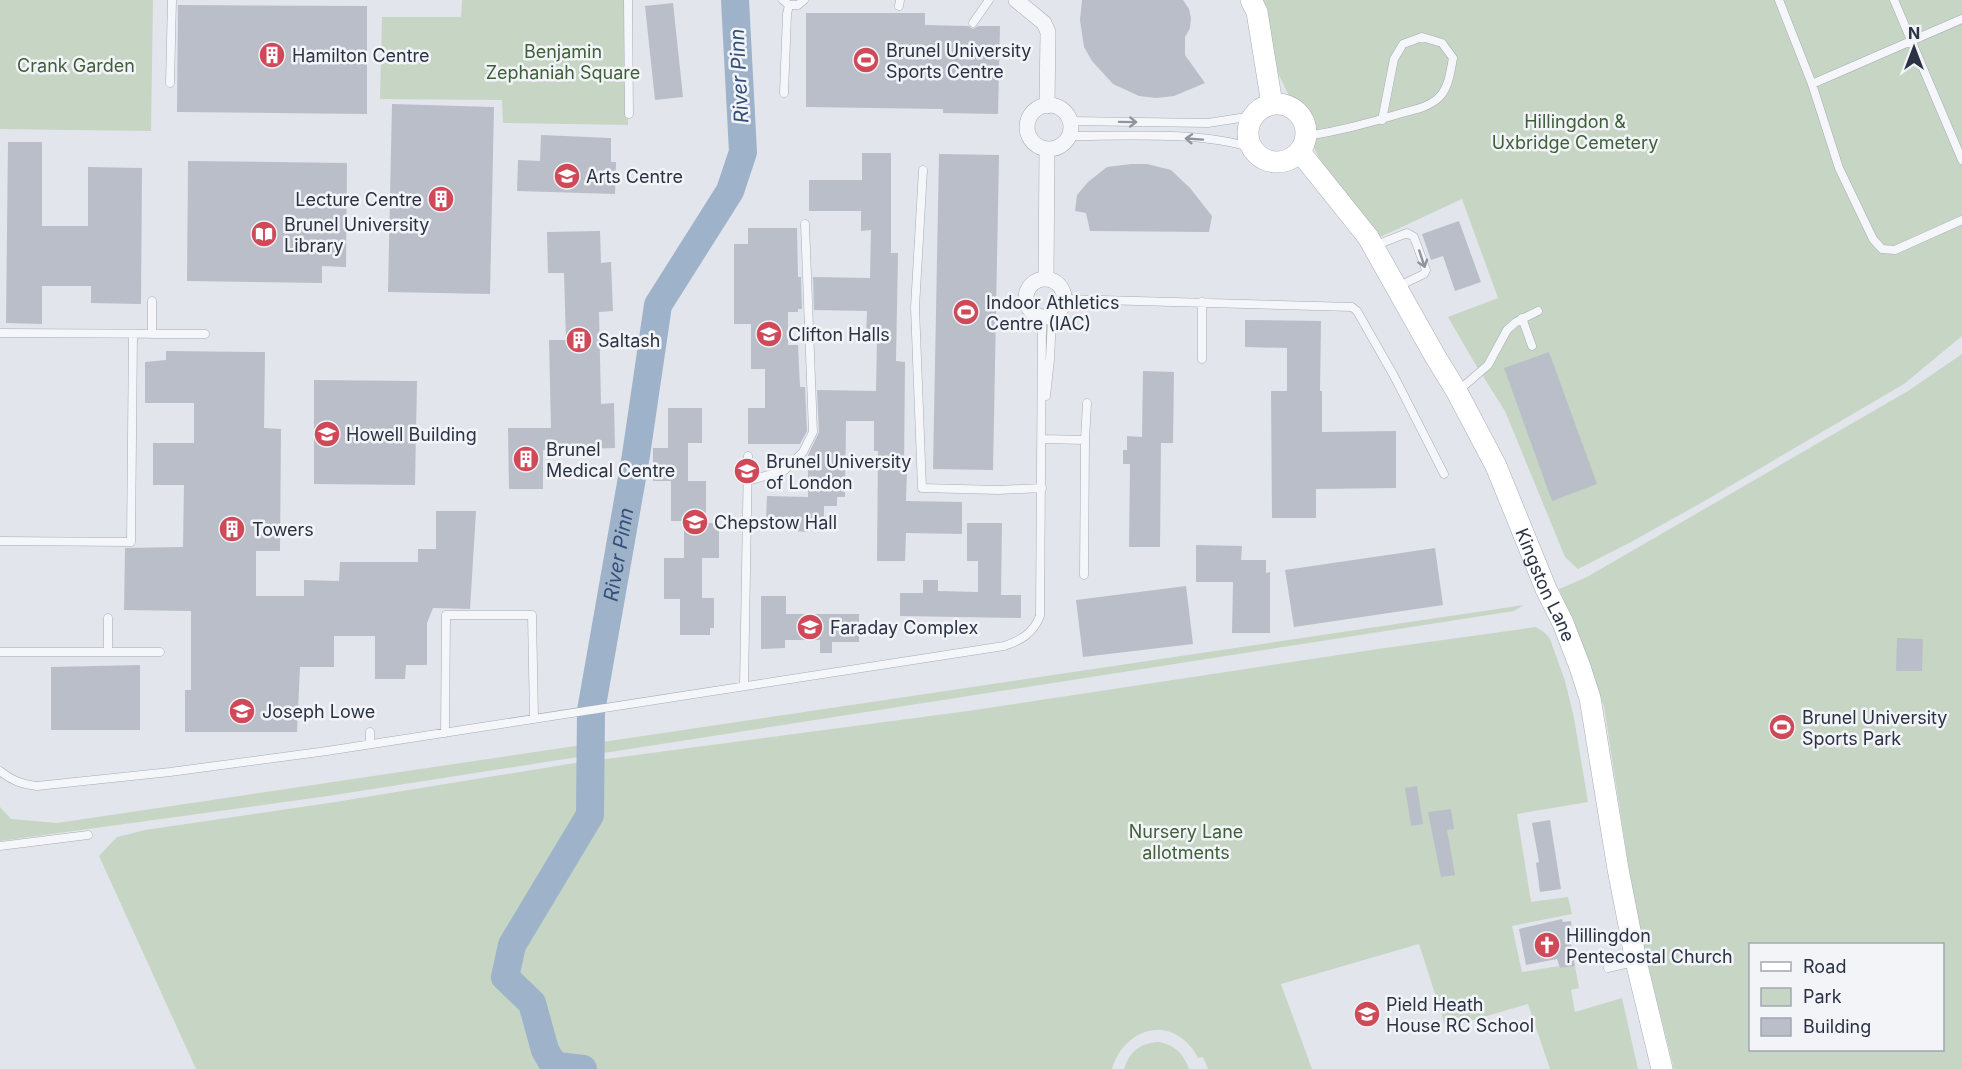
<svg xmlns="http://www.w3.org/2000/svg" width="1962" height="1069" font-family="Inter,sans-serif">
	<rect width="100%" height="100%" fill="#e2e5eb"/>
	<path fill="#c7d5c4" fill-rule="evenodd" d="M0,0H153L151,131L0,129Z
		M462,0H628V125L503,123L502,100L380,99L382,17H461Z
		M1246,0H1962V336L1904,384L1701,503L1631,542L1578,569L1565,557L1505,411L1474,362L1448,317L1498,298L1462,199L1378,238L1319,158L1278,73Z
		M1962,354V1069H1674L1648,965L1633,894L1604,707L1559,589L1587,577L1908,391ZM1750,944H1942V1050H1750Z
		M1524,605L1514,611L328,796L0,841V807L11,819L57,823Z
		M1536,627L1545,633L1550,639L1565,681L1574,718L1588,802L1517,814L1531,902L1568,897L1572,914L1512,926L1522,972L1559,966L1560,968L1575,966L1579,988L1571,990L1575,1012L1622,998L1638,1069H1550L1528,1004L1446,1028L1419,944L1281,984L1312,1069H1208L1203,1057L1198,1058C1196,1054 1193,1049 1190,1046C1163,1014 1122,1033 1112,1069H196L99,856L117,837L145,830L329,803L569,764L968,711L1378,649Z
		M1158,1042C1175,1045 1183,1053 1189,1069H1124C1129,1052 1140,1043 1158,1042Z"/>
	<g fill="none" stroke-linecap="round" stroke-linejoin="round">
		<path stroke="#9eb2ca" stroke-width="28" id="s1" d="M583,1069L557,1066L550,1059L545,1050L532,1003L505,977L512,945L590,815L591,711L636,455L658,305L730,191L743,152L735,0"/>
	</g>
	<path fill="#babec8" d="M1082,0H1183L1189,9L1191,18L1190,28L1185,37V55L1205,83L1174,96L1156,98L1139,96L1113,84L1092,61L1084,47L1080,20Z
		M673,3L683,97L655,100L645,6Z
		M178,5L367,6V114L177,112Z
		M806,13H925V25L968,26L973,29L978,26H1000L998,114L943,113V109L806,107Z
		M392,104L494,107L490,294L388,292Z
		M541,135L611,138V162H616L615,194L517,191L518,160L540,161Z
		M8,142H42V226H88V167L142,168L141,304L91,303V286H42V324L6,323Z
		M862,153H891V253H898L896,361L905,362L904,470H907L906,501L962,502V534L906,533L905,561H877L878,451H874V421H846L845,497H837V506H824V521H808V532L792,531V521L766,520L767,496L808,497V455L819,432L817,390L876,391L877,339H866L867,311L814,310L813,277L870,278L871,230L861,231V211H809V180H862Z
		M939,154L999,155L993,470L933,469Z
		M188,161L347,163L346,267L322,266V283L187,281Z
		M1131,164H1147L1171,170L1190,188L1212,216L1209,232L1090,231L1086,213L1075,211L1077,195L1088,182L1107,167Z
		M1459,221L1481,282L1455,291L1443,256L1431,260L1422,234Z
		M748,228H797L798,277H801L802,309H798V312H788V345H798L800,387H805L807,431L800,444H748V408H765V369H751V324H734V244H748Z
		M600,231L601,263L611,262L613,311L599,312L601,404L614,403L615,448L543,450V489H509L508,428H551L549,340H566L564,273H548L547,232Z
		M1245,320L1321,321L1320,391H1322V432L1396,431V488L1316,489V518H1272L1271,391H1287V348L1245,347Z
		M166,351L265,352L264,428L281,429L280,551H256V596H304V580L339,581L340,562H418V549H436V511H476L470,609L433,608L427,623V665H406L405,679H375V636H334V667H300L297,732H185V690H191V611L124,610L125,548L183,547L184,485H153V443H194V403H145V362L166,360Z
		M1549,352L1597,484L1552,501L1504,368Z
		M1143,371L1174,372L1173,443H1161L1160,547H1129L1130,464H1123V450H1127V436L1142,437Z
		M314,380L417,381L415,485L314,484Z
		M668,408H702V443H688V481H706V523H719V558H702V598H714V628H710V635H680V599H664V558H684V521H671V481H653V448H668Z
		M967,523H1002L1001,595H1021V618L900,616V593H923V580H938V591L978,592V561H967Z
		M1196,545L1242,546L1241,560H1266V573L1270,572V633H1232L1233,582H1196Z
		M1435,548L1443,605L1294,627L1285,570Z
		M1186,586L1193,644L1083,657L1076,600Z
		M761,596H786V614H859V642H832V653H820V640H785V648L761,649Z
		M1897,638L1923,639L1922,671H1896Z
		M140,665V730H51V667Z
		M1417,786L1423,824L1411,826L1405,788Z
		M1451,809L1454,829L1447,830L1455,875L1441,877L1428,812Z
		M1550,820L1561,889L1540,892L1536,863L1539,862L1532,823Z
		M1562,919L1563,922L1571,921L1572,933H1569L1575,966L1560,968L1557,959L1526,965L1519,929Z"/>
	<g fill="none" stroke-linecap="round" stroke-linejoin="round">
		<defs>
			<path id="lane" d="M628,0L629,114
				M783,0L789,5H798L804,0
				M1779,0L1812,84L1839,168L1873,239L1882,249L1895,250L1962,220
				M1894,0L1962,160
				M899,6L900,0
				M973,23L989,0
				M170,83L172,0
				M1812,84L1962,19
				M784,93L787,14L789,5
				M1070,121L1208,123L1253,116
				M1069,136C1125,136 1199,131 1252,148
				M1307,136C1339,131 1370,123 1402,113C1413,110 1426,108 1436,100C1449,90 1450,73 1453,58L1442,43L1422,37L1403,44L1394,59L1382,120
				M923,170L915,307L922,488L998,490L1042,488
				M1374,246L1407,233L1414,237L1426,270L1424,274L1399,286
				M1065,299L1352,307L1357,311L1394,376L1444,474
				M1202,302V359
				M1522,318L1532,346
				M0,333L205,334
				M152,334V301
				M1458,391L1488,365L1507,330L1516,322L1538,311
				M1046,396L1050,359L1052,317
				M1042,439L1085,440
				M748,481L785,470L803,452L813,432L805,224
				M0,541L131,542L133,334
				M1084,575L1085,440L1087,403
				M0,652H160
				M108,652V618
				M744,685L748,456
				M370,732V744
				M445,733L446,615H532L534,719
				M0,771C12,781 22,784 37,786L170,772L327,751L1004,646C1022,640 1033,633 1040,616L1042,325L1039,317
				M0,846L88,835
				M1608,968L1634,962"/>
			<path id="street" d="M1016,0L1044,23L1048,32L1047,106
				M1027 127a22 22 0 1 1 44 0a22 22 0 1 1-44 0Z
				M1026 298a19 19 0 1 1 38 0a19 19 0 1 1-38 0Z
				M1046,279L1047,149"/>
			<g id="secondary">
				<path d="M1251,0L1257,12L1272,104"/>
				<circle cx="1277" cy="133" r="29"/>
				<path id="s2" d="M1300,152L1368,237L1435,356L1457,392L1496,466L1546,589L1563,623L1580,667L1590,698L1618,869L1636,961L1662,1069"/>
			</g>
		</defs>
		<use href="#lane" stroke="#a7acb5" stroke-width="9"/>
		<use href="#street" stroke="#a7acb5" stroke-width="16"/>
		<use href="#secondary" stroke="#a7acb5" stroke-width="22"/>
		<use href="#lane" stroke="#f5f6f9" stroke-width="8"/>
		<use href="#street" stroke="#f5f6f9" stroke-width="15"/>
		<use href="#secondary" stroke="#fff" stroke-width="21"/>
	</g>
	<defs><path id="oneway-shaft" d="M-6 0H5M1.5-3L5.5 0L1.5 3" fill="none" stroke-width="1.6" stroke-linecap="round" stroke-linejoin="round" transform="scale(1.5)"/></defs>
	<g stroke="#90949e">
		<use href="#oneway-shaft" transform="translate(1128 122) rotate(1)"/>
		<use href="#oneway-shaft" transform="translate(1194 139) rotate(-176)"/>
		<use href="#oneway-shaft" transform="translate(1422 259) rotate(72)"/>
	</g>
	<defs>
		<symbol id="building-disc" viewBox="-11 -11 22 22"><circle r="9.5" fill="#cf4958" stroke="#f2f4f8"/><path d="M-4-6H4V6H1V3H-1V6H-4ZM-2.5-4.3h1.7v1.8h-1.7ZM.8-4.3h1.7v1.8H.8ZM-2.5-1h1.7V.8h-1.7ZM.8-1h1.7V.8H.8Z" fill="#fff"/></symbol>
		<symbol id="stadium-disc" viewBox="-11 -11 22 22"><circle r="9.5" fill="#cf4958" stroke="#f2f4f8"/><path d="M0-5a6.5 5 0 1 0 0 10a6.5 5 0 1 0 0-10ZM-3.5-1.8h7v3.6h-7Z" fill="#fff"/></symbol>
		<symbol id="university-disc" viewBox="-11 -11 22 22"><circle r="9.5" fill="#cf4958" stroke="#f2f4f8"/><path d="M0-5L7-2L0 1L-7-2ZM-4 1L0 2.5L4 1V4Q0 6-4 4Z" fill="#fff"/></symbol>
		<symbol id="library-disc" viewBox="-11 -11 22 22"><circle r="9.5" fill="#cf4958" stroke="#f2f4f8"/><path d="M-6-4Q-3-5.5-.7-3.5V5Q-3 3-6 4ZM6-4Q3-5.5 .7-3.5V5Q3 3 6 4Z" fill="#fff"/></symbol>
		<symbol id="church-disc" viewBox="-11 -11 22 22"><circle r="9.5" fill="#cf4958" stroke="#f2f4f8"/><path d="M-1.2-6h2.4v3.5h3.3v2.4h-3.3V6h-2.4V-.1h-3.3v-2.4h3.3Z" fill="#fff"/></symbol>
		<symbol id="school-disc" viewBox="-11 -11 22 22"><circle r="9.5" fill="#cf4958" stroke="#f2f4f8"/><path d="M0-5L7-2L0 1L-7-2ZM-4 1L0 2.5L4 1V4Q0 6-4 4Z" fill="#fff"/></symbol>
	</defs>
	<g fill-rule="evenodd">
		<use href="#building-disc" x="257" y="40" width="30" height="30"/>
		<use href="#stadium-disc" x="851" y="45" width="30" height="30"/>
		<use href="#university-disc" x="552" y="161" width="30" height="30"/>
		<use href="#building-disc" x="426" y="184" width="30" height="30"/>
		<use href="#library-disc" x="249" y="219" width="30" height="30"/>
		<use href="#stadium-disc" x="951" y="297" width="30" height="30"/>
		<use href="#university-disc" x="754" y="319" width="30" height="30"/>
		<use href="#building-disc" x="564" y="325" width="30" height="30"/>
		<use href="#university-disc" x="312" y="419" width="30" height="30"/>
		<use href="#building-disc" x="511" y="444" width="30" height="30"/>
		<use href="#university-disc" x="732" y="456" width="30" height="30"/>
		<use href="#university-disc" x="680" y="507" width="30" height="30"/>
		<use href="#building-disc" x="217" y="514" width="30" height="30"/>
		<use href="#university-disc" x="795" y="612" width="30" height="30"/>
		<use href="#university-disc" x="227" y="696" width="30" height="30"/>
		<use href="#stadium-disc" x="1767" y="712" width="30" height="30"/>
		<use href="#church-disc" x="1532" y="930" width="30" height="30"/>
		<use href="#school-disc" x="1352" y="999" width="30" height="30"/>
	</g>
	<g text-anchor="middle" dominant-baseline="central" stroke-width="5" stroke-linejoin="round" paint-order="stroke">
		<g font-size="18" fill="#2a3243" stroke="#f2f4f8" text-anchor="start">
			<text x="886" y="50">Brunel University<tspan x="886" dy="21">Sports Centre</tspan></text>
			<text x="292" y="55">Hamilton Centre</text>
			<text x="586" y="176">Arts Centre</text>
			<text x="422" y="199" text-anchor="end">Lecture Centre</text>
			<text x="284" y="224">Brunel University<tspan x="284" dy="21">Library</tspan></text>
			<text x="986" y="302">Indoor Athletics<tspan x="986" dy="21">Centre (IAC)</tspan></text>
			<text x="788" y="334">Clifton Halls</text>
			<text x="598" y="340">Saltash</text>
			<text x="346" y="434">Howell Building</text>
			<text x="546" y="449">Brunel<tspan x="546" dy="21">Medical Centre</tspan></text>
			<text x="766" y="461">Brunel University<tspan x="766" dy="21">of London</tspan></text>
			<text x="714" y="522">Chepstow Hall</text>
			<text x="252" y="529">Towers</text>
			<text x="830" y="627">Faraday Complex</text>
			<text x="262" y="711">Joseph Lowe</text>
			<text x="1802" y="717">Brunel University<tspan x="1802" dy="21">Sports Park</tspan></text>
			<text x="1566" y="935">Hillingdon<tspan x="1566" dy="21">Pentecostal Church</tspan></text>
			<text x="1386" y="1004">Pield Heath<tspan x="1386" dy="21">House RC School</tspan></text>
		</g>
		<g font-size="18" fill="#3e5f38" stroke="#f2f4f8">
			<text x="563" y="51">Benjamin<tspan x="563" dy="21">Zephaniah Square</tspan></text>
			<text x="76" y="65">Crank Garden</text>
			<text x="1575" y="121">Hillingdon &amp;<tspan x="1575" dy="21">Uxbridge Cemetery</tspan></text>
			<text x="1186" y="831">Nursery Lane<tspan x="1186" dy="21">allotments</tspan></text>
		</g>
		<g font-size="18" fill="#2a3243" stroke="#f2f4f8">
			<text stroke="none"><textPath href="#s2" startOffset="500">Kingston Lane</textPath></text>
		</g>
		<g font-size="20" font-style="italic" fill="#345077" stroke="#f2f4f8">
			<text transform="translate(739 76) rotate(-93)">River Pinn</text>
			<text stroke="none"><textPath href="#s1" startOffset="580">River Pinn</textPath></text>
		</g>
	</g>
	<rect x="1749" y="943" width="195" height="108" fill="#f2f4f8" stroke="#a2a6b0" stroke-width="1.5"/>
	<rect x="1761" y="962" width="30" height="9" fill="#ffffff" stroke="#a2a6b0" stroke-width="1.5"/>
	<text x="1803" y="973" font-size="18" fill="#2a3243">Road</text>
	<rect x="1761" y="988" width="30" height="18" fill="#c7d5c4" stroke="#a2a6b0" stroke-width="1.5"/>
	<text x="1803" y="1003" font-size="18" fill="#2a3243">Park</text>
	<rect x="1761" y="1018" width="30" height="18" fill="#babec8" stroke="#a2a6b0" stroke-width="1.5"/>
	<text x="1803" y="1033" font-size="18" fill="#2a3243">Building</text>
	<g transform="translate(1914 48)" stroke="#f2f4f8" stroke-width="4.5" paint-order="stroke">
	<path d="M0-4.5L10 22L0 15L-10 22Z" fill="#2a3243"/>
	<text y="-9" font-size="16" font-weight="bold" text-anchor="middle" fill="#2a3243">N</text>
	</g>
</svg>
